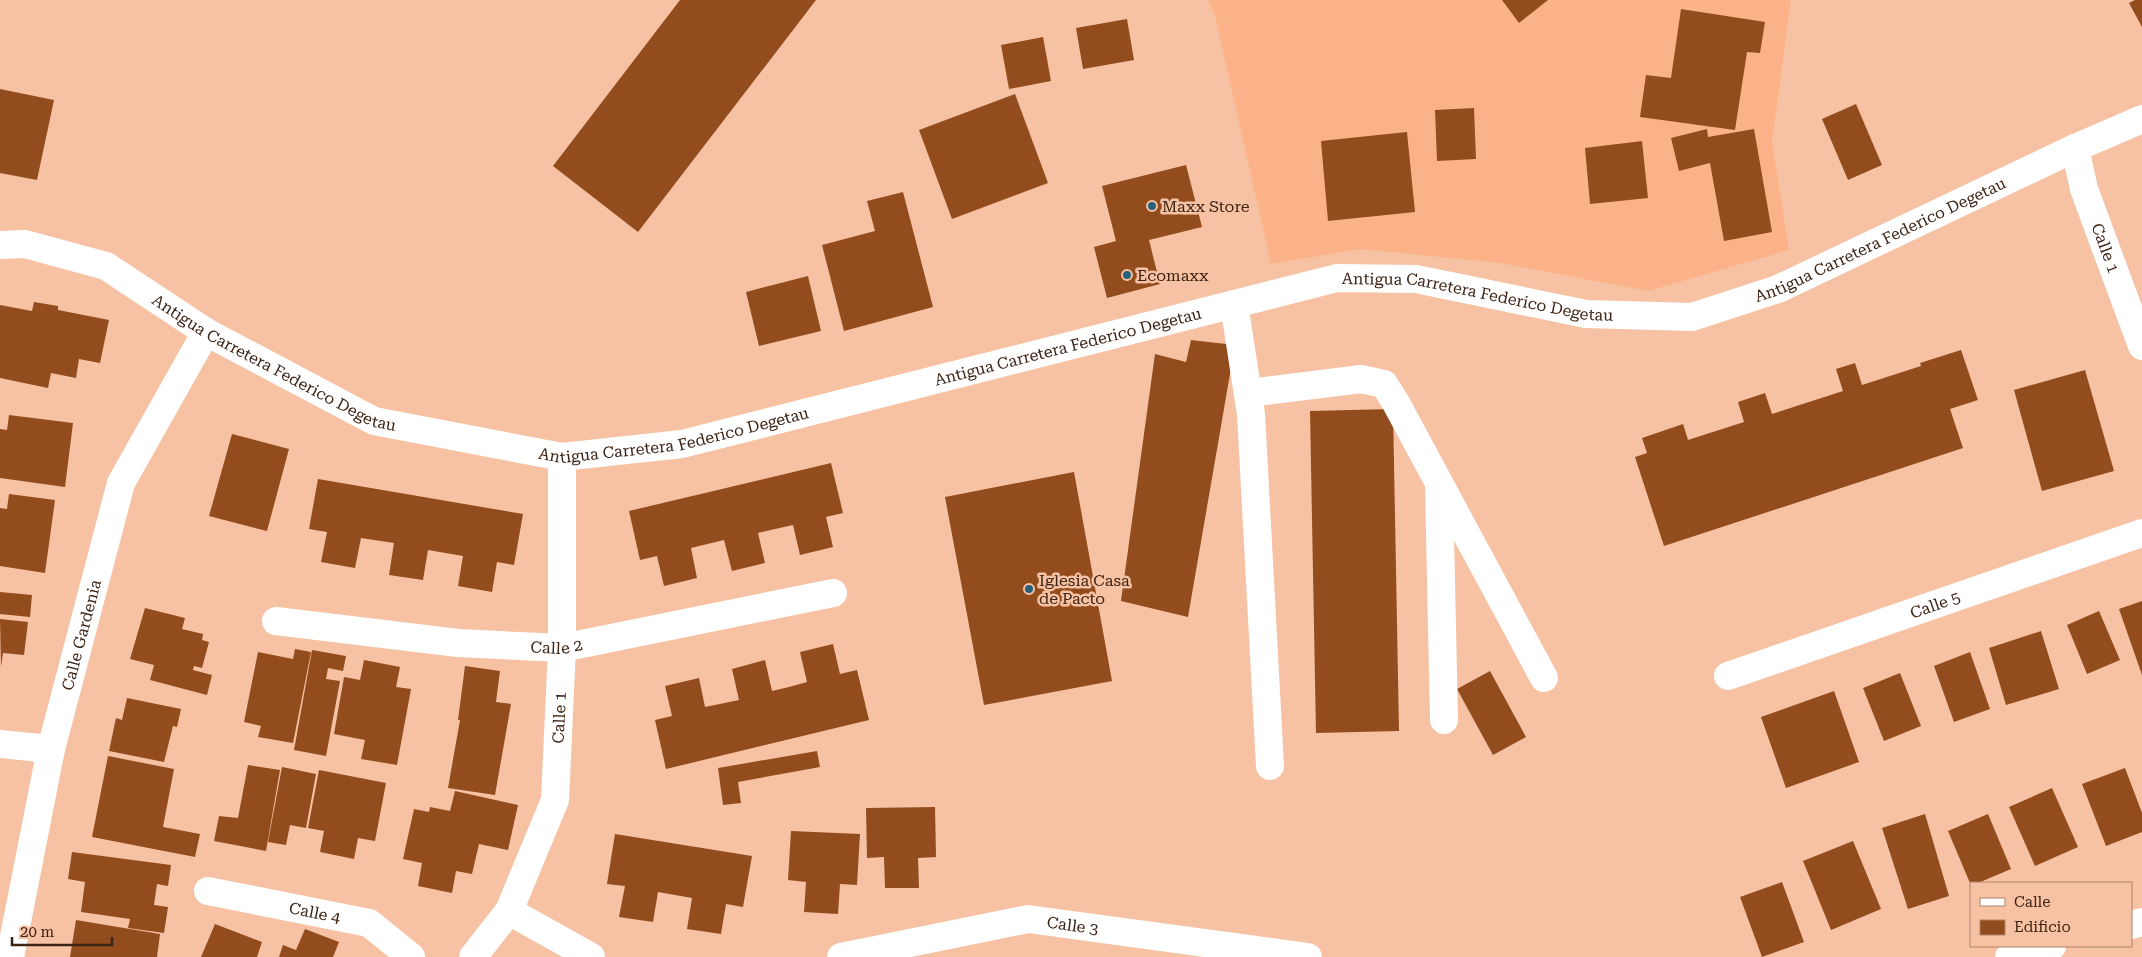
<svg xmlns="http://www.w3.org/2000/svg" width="2142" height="957" font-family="'Roboto Serif',serif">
	<rect width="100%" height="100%" fill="#f7c2a3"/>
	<path fill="#fbb288" d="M1208,0H1791L1772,142L1789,250L1648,291L1500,263L1361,249L1271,264L1215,16Z"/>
	<path fill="#924c1d" d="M680,0H816L638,232L553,166Z
		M1502,0H1548L1519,23Z
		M2135,0H2142V27L2129,3Z
		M1681,9L1765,22L1760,53L1747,52L1735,130L1640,117L1646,75L1671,78Z
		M1127,19L1134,60L1083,69L1076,28Z
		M1043,37L1051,81L1009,89L1001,45Z
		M0,89L54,100L37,180L0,173Z
		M1015,94L1048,183L952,219L919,130Z
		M1856,104L1882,165L1848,180L1822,119Z
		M1474,108L1476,159L1437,161L1435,110Z
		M1707,129L1708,137L1754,129L1772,232L1724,241L1710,163L1679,171L1671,138Z
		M1407,132L1415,212L1328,221L1321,141Z
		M1642,141L1648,198L1590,204L1585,148Z
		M1186,165L1202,227L1149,240L1160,284L1107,298L1094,247L1116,241L1102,186Z
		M903,192L933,307L844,331L822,245L875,231L867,201Z
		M808,276L821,331L759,346L746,292Z
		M34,302L58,306V310L109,320L100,363L79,359L76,378L51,373L48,388L0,378V305L32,311Z
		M1191,340L1235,345L1188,617L1121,601L1155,354L1186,362Z
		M1961,350L1978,400L1950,409L1963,448L1664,546L1635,457L1647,453L1642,438L1683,424L1688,440L1744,422L1738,402L1765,393L1772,414L1843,391L1836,369L1855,363L1862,385L1921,366L1920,363Z
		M2085,370L2114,471L2042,491L2014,390Z
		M1393,409L1399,731L1316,733L1310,411Z
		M9,415L73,423L65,487L0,478V429L7,430Z
		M232,434L289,449L267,531L209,516Z
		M831,463L843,513L826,517L833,547L800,555L793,525L775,529L758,533L765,563L732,571L724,540L691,548L697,578L664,586L657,556L640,560L629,511Z
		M1074,472L1112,681L984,705L945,497Z
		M318,479L523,514L514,565L497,562L492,592L458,586L463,556L428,550L423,580L389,575L394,543L361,538L355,568L321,562L327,532L309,529Z
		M9,494L55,500L45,573L0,566V508L7,509Z
		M0,592L32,595L30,617L0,614Z
		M2142,601V675L2119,609Z
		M145,608L185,618L182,629L203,634L202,640L209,642L202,668L194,666L193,670L212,675L207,695L150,680L154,665L130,659Z
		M2099,611L2120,660L2087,674L2067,625Z
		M0,619L28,622L24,655L3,653L1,667Z
		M2041,631L2059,689L2006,705L1989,648Z
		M833,644L840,674L857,670L869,720L666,769L655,720L672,716L665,686L699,678L705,707L739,700L732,669L765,660L772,691L789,687L807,682L800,652Z
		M295,649L311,652L293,743L258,737L261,726L244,722L258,652L293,659Z
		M312,650L346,656L343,671L328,668L326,679L340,681L326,756L294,750Z
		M1970,652L1990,709L1954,722L1934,666Z
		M364,660L400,667L396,687L411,689L397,765L361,759L365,740L334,734L344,677L360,680Z
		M465,666L500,671L496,702L511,704L495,795L448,788L460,720H458Z
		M1490,671L1526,737L1493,755L1457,689Z
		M1900,673L1921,726L1884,741L1863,688Z
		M1834,691L1859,762L1786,788L1761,717Z
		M127,698L181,709L177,727L173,726L164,762L109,751L116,718L122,720Z
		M817,751L820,767L738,782L741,803L723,805L718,768Z
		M108,756L174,769L163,827L200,834L195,857L92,837Z
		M248,765L280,770L266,851L214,841L219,816L238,818Z
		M282,767L316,774L306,828L290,825L286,845L268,842Z
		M2125,768L2142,813V832L2106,846L2082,784Z
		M319,770L386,783L375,841L358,838L354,859L320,852L324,831L308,828Z
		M2052,788L2078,847L2035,866L2009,807Z
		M455,791L518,805L508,850L479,844L472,874L456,871L452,893L418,886L422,863L403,859L414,809L429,812L430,807L450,811Z
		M935,807L936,857L918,858L919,888H885L884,857L867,858L866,808Z
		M1925,814L1949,896L1908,909L1882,828Z
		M1988,814L2011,869L1978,883H1970L1948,831Z
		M791,831L860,834L857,885L840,884L838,914L804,912L806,882L788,880Z
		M615,834L752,856L743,907L726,904L721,934L687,929L692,898L658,892L653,922L619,917L625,886L607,884Z
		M1853,841L1881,909L1831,930L1803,861Z
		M72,852L171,865L168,886L157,884L154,905L168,907L164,933L128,928L130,919L81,912L85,882L68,879Z
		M1782,882L1804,942L1762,957L1740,897Z
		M76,920L160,934L157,957H70Z
		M215,924L262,942L257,957H201Z
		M305,929L339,942L333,957H279L283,945L296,950Z"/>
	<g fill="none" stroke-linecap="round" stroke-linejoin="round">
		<g stroke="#fff" stroke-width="28">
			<path id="s1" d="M2075,148L2084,189L2142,346"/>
			<path id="s2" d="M0,245L25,244L106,266L206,332L374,421L562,457L682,444L1337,278L1416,279L1586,314L1692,317L1778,289L2075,148L2142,119"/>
			<path d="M1234,304L1251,414L1270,766"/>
			<path d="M1248,393L1361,379L1384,384L1396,403L1544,678"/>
			<path d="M1439,487L1444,720"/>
			<path id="s3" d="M276,621L458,643L562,648L833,593"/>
			<path id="s4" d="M1728,676L2142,533"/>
			<path d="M0,744L51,749"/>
			<path id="s5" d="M208,891L369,923L411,957"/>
			<path d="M509,911L591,957"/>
			<path d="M2131,925L2142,922"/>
			<path id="s6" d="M10,957L51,749L121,483L206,332"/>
			<path id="s7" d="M473,957L509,911L555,800L562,648V457"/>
			<path id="s8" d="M841,957L1028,919L1308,957"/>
			<path d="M2009,957L2052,946"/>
		</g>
	</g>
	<g fill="#27607a" stroke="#f7c2a3" stroke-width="2">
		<circle cx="1152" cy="206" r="5"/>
		<circle cx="1127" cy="275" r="5"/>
		<circle cx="1029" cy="589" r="5"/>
	</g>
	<g text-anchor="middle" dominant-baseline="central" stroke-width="5" stroke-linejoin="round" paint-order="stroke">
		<g font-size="16" fill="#3d2415" stroke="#f7c2a3" text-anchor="start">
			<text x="1162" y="206">Maxx Store</text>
			<text x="1137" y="275">Ecomaxx</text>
			<text x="1039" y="580">Iglesia Casa<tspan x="1039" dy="18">de Pacto</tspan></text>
		</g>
		<g font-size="16" fill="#3d2415" stroke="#f7c2a3">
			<text stroke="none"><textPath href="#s2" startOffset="1969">Antigua Carretera Federico Degetau</textPath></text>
			<text stroke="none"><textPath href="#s1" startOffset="105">Calle 1</textPath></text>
			<text stroke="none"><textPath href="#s2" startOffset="1549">Antigua Carretera Federico Degetau</textPath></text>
			<text stroke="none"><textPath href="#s2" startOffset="1129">Antigua Carretera Federico Degetau</textPath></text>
			<text stroke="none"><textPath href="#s2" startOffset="304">Antigua Carretera Federico Degetau</textPath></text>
			<text stroke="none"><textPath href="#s2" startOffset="724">Antigua Carretera Federico Degetau</textPath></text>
			<text stroke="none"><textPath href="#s4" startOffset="219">Calle 5</textPath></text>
			<text stroke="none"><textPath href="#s6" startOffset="330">Calle Gardenia</textPath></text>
			<text stroke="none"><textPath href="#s3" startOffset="282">Calle 2</textPath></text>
			<text stroke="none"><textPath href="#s7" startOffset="261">Calle 1</textPath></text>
			<text stroke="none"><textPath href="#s5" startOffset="109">Calle 4</textPath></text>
			<text stroke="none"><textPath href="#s8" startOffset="236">Calle 3</textPath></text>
		</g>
	</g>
	<rect x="1970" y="882" width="162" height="65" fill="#f7c2a3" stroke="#ad836a"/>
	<rect x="1980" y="898" width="25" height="8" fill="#ffffff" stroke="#ad836a"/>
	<text x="2014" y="907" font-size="15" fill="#3d2415">Calle</text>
	<rect x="1980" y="920" width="25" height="15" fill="#924c1d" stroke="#ad836a"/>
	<text x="2014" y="932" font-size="15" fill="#3d2415">Edificio</text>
	<path d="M12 937v8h100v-8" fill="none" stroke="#3d2415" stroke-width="2.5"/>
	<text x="20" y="937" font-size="15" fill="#3d2415" stroke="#f7c2a3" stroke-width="4" paint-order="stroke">20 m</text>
</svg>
